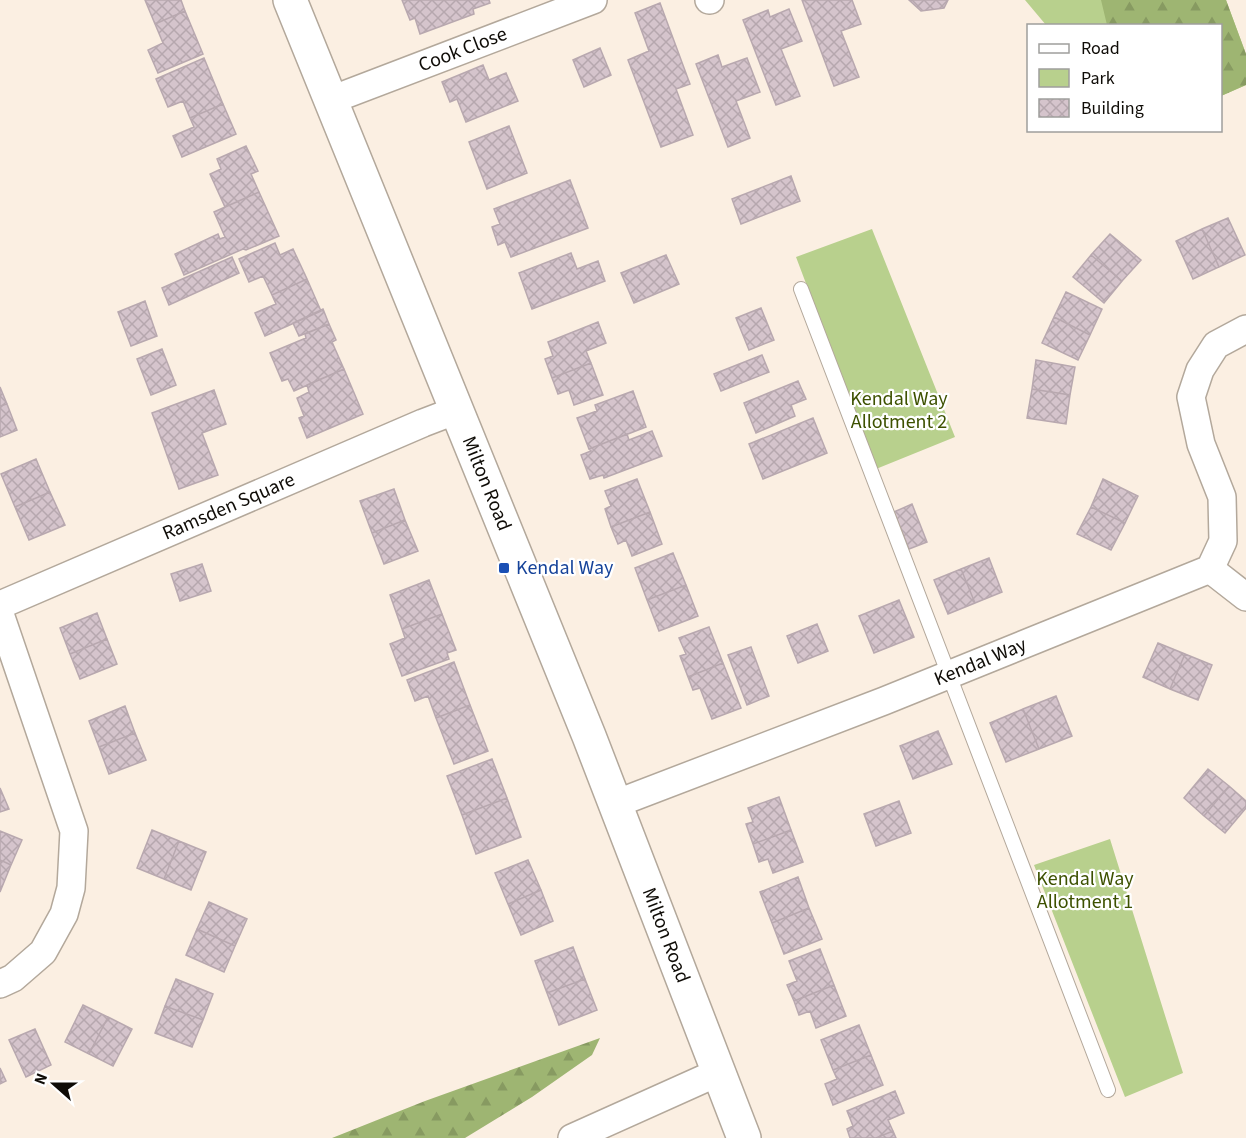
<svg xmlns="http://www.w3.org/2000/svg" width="1246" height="1138" font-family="'Source Sans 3',sans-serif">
	<defs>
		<pattern id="forest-firs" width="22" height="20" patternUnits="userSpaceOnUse" patternTransform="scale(1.5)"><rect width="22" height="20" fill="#9eb572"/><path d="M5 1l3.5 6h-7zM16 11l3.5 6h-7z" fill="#879a61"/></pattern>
		<pattern id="building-cross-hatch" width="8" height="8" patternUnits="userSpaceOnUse" patternTransform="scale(1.5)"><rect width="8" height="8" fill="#d5c4cc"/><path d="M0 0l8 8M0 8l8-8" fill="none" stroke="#b6a7ae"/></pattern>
	</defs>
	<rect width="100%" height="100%" fill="#fbefe2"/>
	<path fill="#b8d08d" d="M1025,0H1226L1246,54V85L1221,96L1220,26L1046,25Z
		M872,229L955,437L876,469L796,257Z
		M1110,839L1183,1073L1125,1097L1034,865Z"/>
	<path fill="url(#forest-firs)" d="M1101,0H1226L1246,54V85L1221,96L1220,26L1107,25Z
		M600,1038L592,1055L532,1097L465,1138H332L425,1101Z"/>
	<path fill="url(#building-cross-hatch)" stroke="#b8a8af" stroke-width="1.5" d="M145,0H181L185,11L155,24Z
		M402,0H489L490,3L473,9L474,14L420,34L415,18L410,20Z
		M802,0H852L861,24L841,31L859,77L834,86Z
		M909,0H948L944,8L921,11Z
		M660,3L690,84L676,89L693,135L661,147L628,60L649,51L635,13Z
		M789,9L802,41L781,49L800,96L776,105L743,20L768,10L770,17Z
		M185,11L203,54L158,73L148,50L163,43L155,24Z
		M600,48L611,75L584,87L573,60Z
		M718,55L722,67L747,58L760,92L736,101L750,138L728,147L696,64Z
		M204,58L223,104L190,118L183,101L168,107L156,79Z
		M483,65L489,80L506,73L518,101L466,122L457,99L450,102L442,82Z
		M223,104L236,134L182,157L173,136L194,127L190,118Z
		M509,126L527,173L487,189L469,142Z
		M246,146L258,171L251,174L259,192L225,207L210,174L221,169L217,159Z
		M791,176L800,201L741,224L732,199Z
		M570,180L588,228L511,257L505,242L498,245L492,227L500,224L494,209Z
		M259,192L279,236L246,250L243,249L184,275L175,254L218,234L220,239L225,237L214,212Z
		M1228,218L1245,255L1219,267L1202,229Z
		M1202,229L1219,267L1193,279L1176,241Z
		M1110,234L1141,260L1122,281L1091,255Z
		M275,243L280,255L293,249L307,279L272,295L263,276L249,282L239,259Z
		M571,253L577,269L598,261L605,281L532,309L519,273Z
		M666,255L679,284L634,303L621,273Z
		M1091,255L1122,281L1104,303L1073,277Z
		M232,257L239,273L169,305L162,288Z
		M307,279L321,311L265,336L255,313L276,304L272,295Z
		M1066,292L1102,309L1090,335L1054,317Z
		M145,301L157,336L131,346L118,312Z
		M761,308L774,340L749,350L736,318Z
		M323,309L329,324L299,336L293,323Z
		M1054,317L1090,335L1078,360L1042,343Z
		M598,322L606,343L586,351L591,363L552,378L545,359L553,356L548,342Z
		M329,324L336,340L332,342L344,369L294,391L288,379L282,381L270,353L306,338L305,334Z
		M162,349L176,385L151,395L137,359Z
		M762,355L769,372L721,391L714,374Z
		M1036,360L1075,367L1070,395L1032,389Z
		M591,363L603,395L574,405L569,390L558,394L552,378Z
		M344,369L363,414L307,438L299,418L304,416L297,398L309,392L307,385Z
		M798,381L806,399L791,405L795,416L756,433L744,403Z
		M0,387L7,404L0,406Z
		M1032,389L1070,395L1066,424L1027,418Z
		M214,390L226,424L202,433L218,475L179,489L152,413Z
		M633,391L646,427L589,449L577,418L597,411L595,405Z
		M7,404L17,430L0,437V406Z
		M813,418L827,453L763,479L749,444Z
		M652,431L662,456L604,478L603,475L590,479L581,455L591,451L589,449L627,434L629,440Z
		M36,459L50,492L15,507L1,474Z
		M637,479L650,512L611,527L605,509L611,506L605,491Z
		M1103,479L1138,496L1125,523L1091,507Z
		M394,489L405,520L372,533L360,501Z
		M50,492L65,525L29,540L15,507Z
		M912,504L927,542L909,549L894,512Z
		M1091,507L1125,523L1111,550L1077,534Z
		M650,512L662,544L632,556L626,540L618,544L611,527Z
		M405,520L418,551L384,564L372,533Z
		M673,553L686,585L647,600L635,568Z
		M989,558L1002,592L975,603L961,569Z
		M202,564L211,591L180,601L171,574Z
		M961,569L975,603L948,614L934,580Z
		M429,580L442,614L402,629L390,595Z
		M686,585L698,616L659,631L647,600Z
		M899,600L914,637L874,653L859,616Z
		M97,613L107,639L70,654L60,628Z
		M442,614L456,650L447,653L449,659L402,676L390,644L405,638L402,629Z
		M817,624L828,651L798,663L787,636Z
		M709,627L723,663L688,677L680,656L686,654L679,638Z
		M107,639L117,664L80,679L70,654Z
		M1158,643L1185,654L1170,689L1143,677Z
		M751,647L769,696L747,705L728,655Z
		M1185,654L1212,665L1198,700L1170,689Z
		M454,662L470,705L436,718L428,696L415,701L407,680Z
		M723,663L741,708L712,719L700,688L693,690L688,677Z
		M1056,696L1072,736L1039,749L1023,709Z
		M470,705L488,751L454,764L436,718Z
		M125,706L135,733L99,747L89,721Z
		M1023,709L1039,749L1006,762L990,723Z
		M938,731L952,764L913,779L900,746Z
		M135,733L146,760L109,774L99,747Z
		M492,759L507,798L462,815L447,776Z
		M1208,769L1229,786L1204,816L1184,798Z
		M1229,786L1246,801V808L1225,833L1204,816Z
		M0,788L9,809L0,812Z
		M779,797L791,830L753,844L746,824L753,822L748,808Z
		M507,798L521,837L476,854L462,815Z
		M899,801L911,833L876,846L864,814Z
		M152,830L179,841L164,879L137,868Z
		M791,830L803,862L773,873L768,859L759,862L753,844Z
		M0,831L22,840L11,865L0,860Z
		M179,841L206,852L191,890L164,879Z
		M0,860L11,865L0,892Z
		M528,860L541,890L508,904L495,873Z
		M798,877L809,908L772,923L760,892Z
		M541,890L553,921L521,935L508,904Z
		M209,902L247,919L235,946L197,929Z
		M809,908L822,939L784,954L772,923Z
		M197,929L235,946L224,972L186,955Z
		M573,947L585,979L547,993L535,961Z
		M820,949L834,985L794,1001L787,985L797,981L789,961Z
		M176,979L213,994L203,1020L165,1006Z
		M585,979L597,1010L559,1025L547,993Z
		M834,985L846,1016L816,1028L810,1011L799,1015L794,1001Z
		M83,1005L108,1017L89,1054L65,1042Z
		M165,1006L203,1020L192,1047L155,1033Z
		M108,1017L132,1029L113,1066L89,1054Z
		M859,1025L871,1055L833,1070L821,1040Z
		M35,1029L51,1065L26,1077L9,1040Z
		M871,1055L883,1085L833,1105L825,1084L837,1079L833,1070Z
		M0,1068L6,1081L0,1084Z
		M895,1091L904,1113L888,1120L893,1131L876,1138H850L847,1129L853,1126L847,1111Z
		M893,1131L896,1138H876Z"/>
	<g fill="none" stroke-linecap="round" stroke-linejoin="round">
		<defs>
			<path id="lane" d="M801,289L1108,1090"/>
			<g id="street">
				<path d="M709,0H710"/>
				<path id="s1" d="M331,100L593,0"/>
				<path d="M1210,569L1246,597"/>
				<path id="s2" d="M0,605L423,423L457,410"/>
				<path d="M0,614L74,831L71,888L64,914L43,952L13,978L0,984"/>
				<path id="s3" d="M615,804L884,701L1210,569L1223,541L1222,497L1201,444L1191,397L1200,370L1216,345L1246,329"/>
				<path d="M572,1138L719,1072"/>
			</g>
			<g id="primary">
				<path id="s4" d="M290,0L589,736L744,1138"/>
			</g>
		</defs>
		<use href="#lane" stroke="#b3a89b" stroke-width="16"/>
		<use href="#street" stroke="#b3a89b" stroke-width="30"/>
		<use href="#primary" stroke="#b3a89b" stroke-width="36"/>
		<use href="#lane" stroke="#fff" stroke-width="14"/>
		<use href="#street" stroke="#fff" stroke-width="27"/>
		<use href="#primary" stroke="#fff" stroke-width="33"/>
	</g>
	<rect fill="#1a4fb4" stroke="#fff" stroke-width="2" x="498" y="562" width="12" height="12" rx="3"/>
	<g text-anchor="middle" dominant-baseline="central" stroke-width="4.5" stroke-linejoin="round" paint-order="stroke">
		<g font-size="20" fill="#0f0c07" stroke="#fff">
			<text stroke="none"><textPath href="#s1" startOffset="141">Cook Close</textPath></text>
			<text stroke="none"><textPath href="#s4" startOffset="522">Milton Road</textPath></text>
			<text stroke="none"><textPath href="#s2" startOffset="249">Ramsden Square</textPath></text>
			<text stroke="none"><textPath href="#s3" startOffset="392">Kendal Way</textPath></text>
			<text stroke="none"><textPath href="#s4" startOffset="1008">Milton Road</textPath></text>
		</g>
		<g font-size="20" fill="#3d5100" stroke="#fff">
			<text x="899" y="399">Kendal Way<tspan x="899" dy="23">Allotment 2</tspan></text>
			<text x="1085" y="879">Kendal Way<tspan x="1085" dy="23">Allotment 1</tspan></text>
		</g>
		<g font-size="20" fill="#164399" stroke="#fff" text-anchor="start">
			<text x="516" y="568">Kendal Way</text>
		</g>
	</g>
	<rect x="1027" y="24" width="195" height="108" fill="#ffffff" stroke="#9f9e9c" stroke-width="1.5"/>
	<rect x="1039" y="44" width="30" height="9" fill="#ffffff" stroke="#9f9e9c" stroke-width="1.5"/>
	<text x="1081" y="54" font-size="18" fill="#0f0c07">Road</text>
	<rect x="1039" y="69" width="30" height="18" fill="#b8d08d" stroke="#9f9e9c" stroke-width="1.5"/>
	<text x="1081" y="84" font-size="18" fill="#0f0c07">Park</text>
	<rect x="1039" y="99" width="30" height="18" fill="url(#building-cross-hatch)" stroke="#9f9e9c" stroke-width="1.5"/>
	<text x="1081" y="114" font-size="18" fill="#0f0c07">Building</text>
	<g transform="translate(54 1084) rotate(291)" stroke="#ffffff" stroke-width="4.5" paint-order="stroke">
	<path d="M0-4.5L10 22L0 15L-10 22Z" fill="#0f0c07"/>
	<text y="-9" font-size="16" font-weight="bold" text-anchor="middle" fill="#0f0c07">N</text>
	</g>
</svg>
